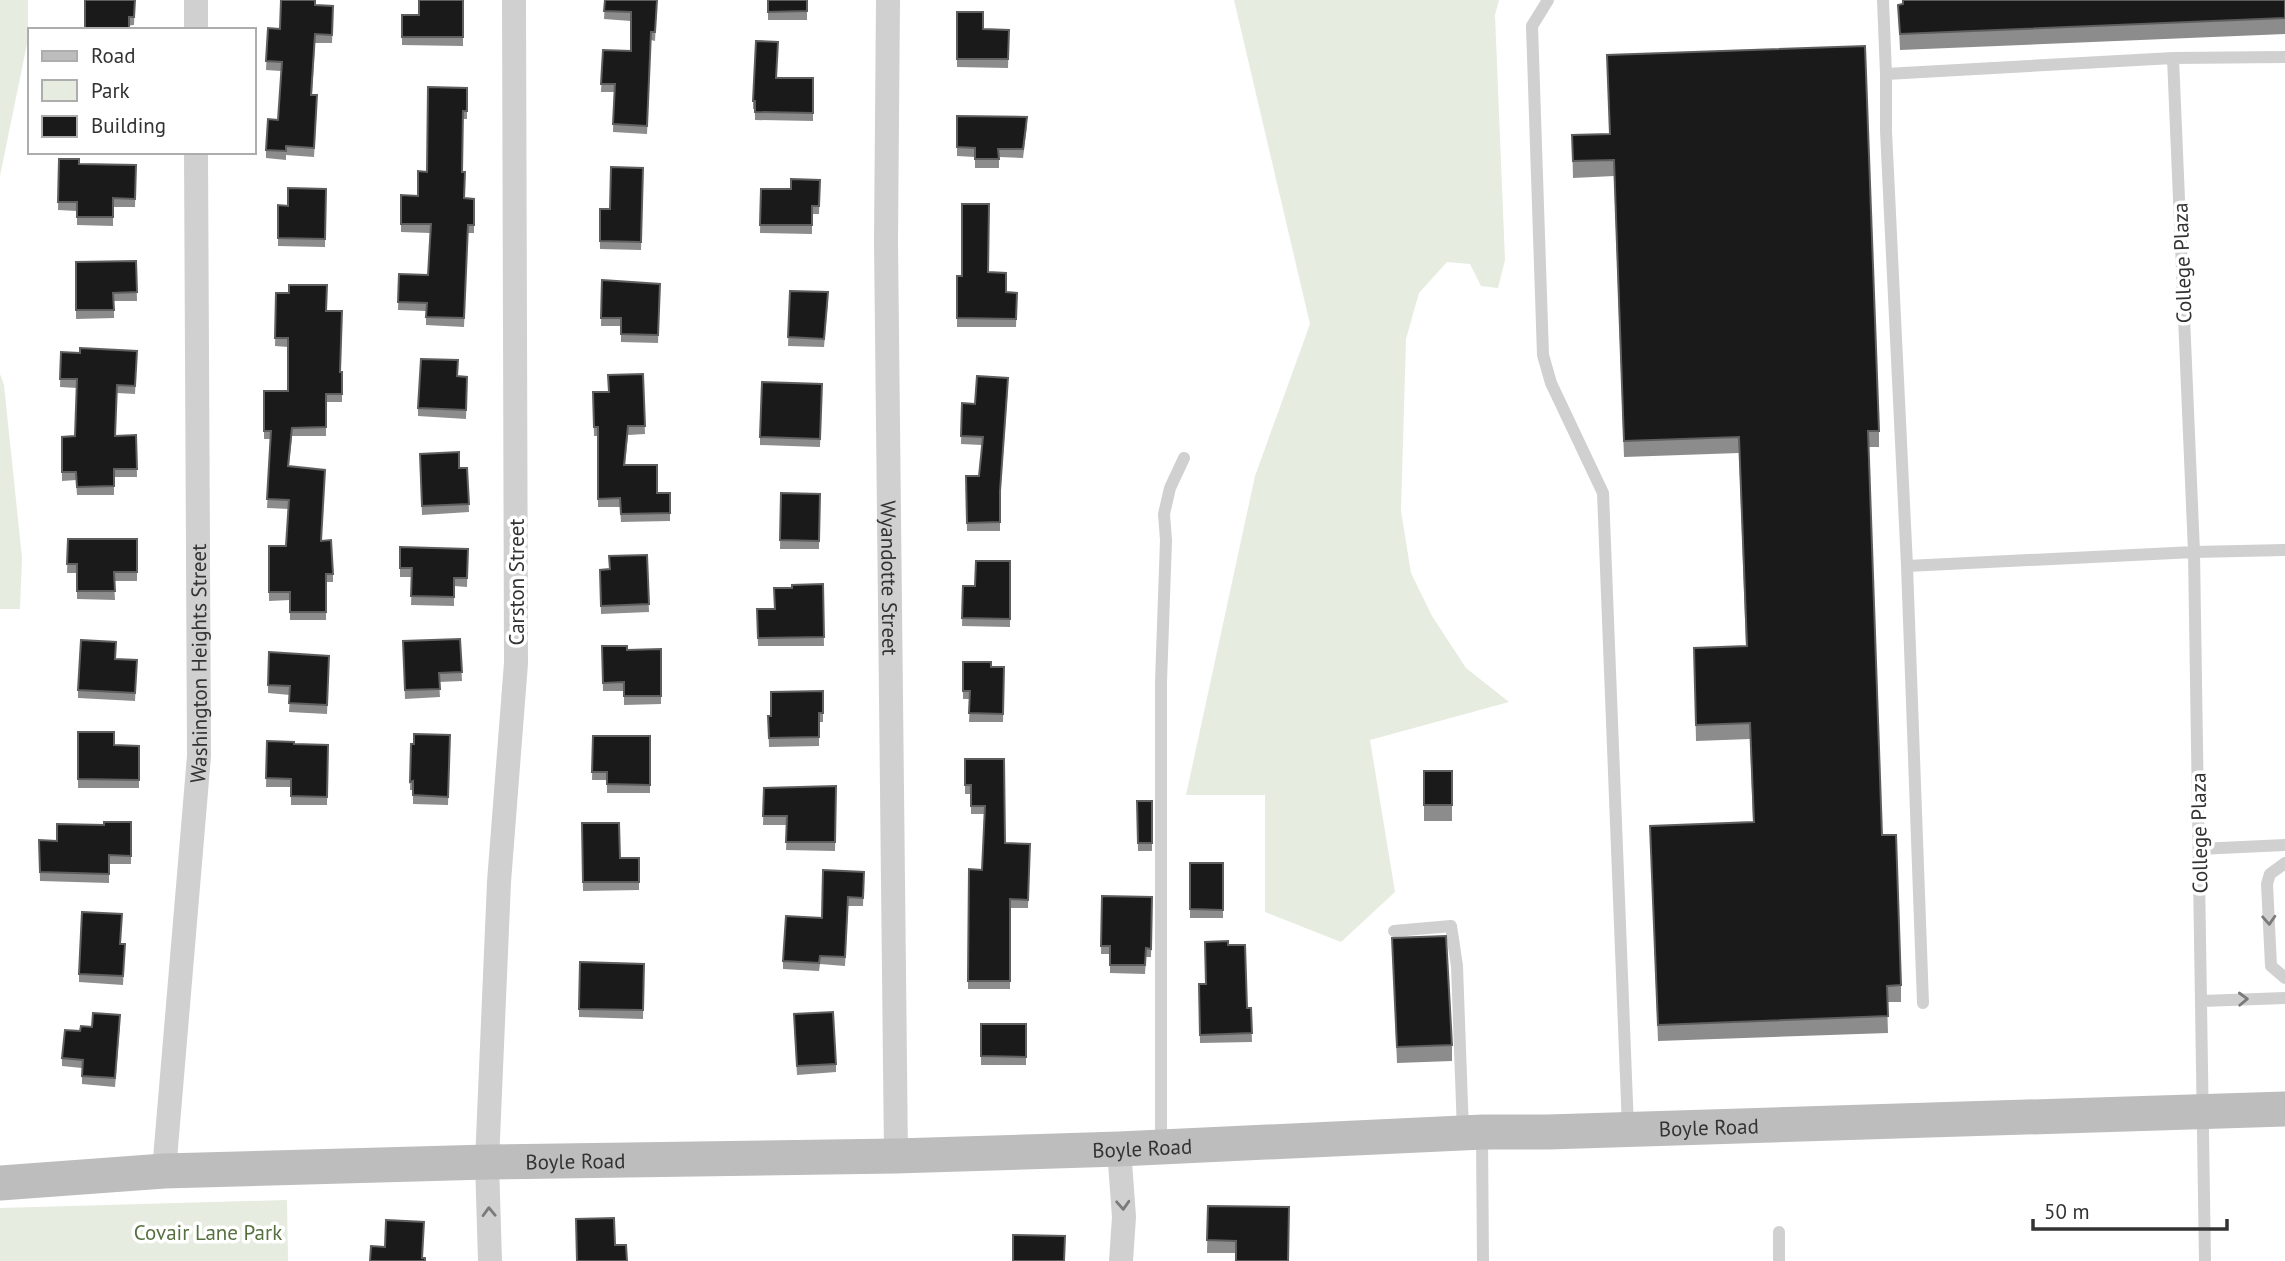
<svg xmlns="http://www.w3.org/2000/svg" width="2285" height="1261" font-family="'PT Sans',sans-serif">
	<rect width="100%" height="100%" fill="#fff"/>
	<path fill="#e6ecdf" d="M0,0H28V39L0,176Z
		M1234,0H1499L1495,15L1505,260L1498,288L1481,286L1470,264L1447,262L1419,293L1406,339L1401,511L1411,573L1432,616L1466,668L1509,702L1370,740L1395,892L1341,942L1265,912V795H1186L1255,476L1310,324Z
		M0,374L4,385L22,558L20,609H0Z
		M287,1200L288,1261H0V1208Z"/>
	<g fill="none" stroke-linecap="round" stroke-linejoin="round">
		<path stroke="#d0d0d0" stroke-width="12" d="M1548,0L1532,26L1543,355L1551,383L1603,493L1628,1128
			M1883,0L1886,74
			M2173,58L2194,552L2205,1261
			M1907,566L2194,552L2285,550
			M2199,849L2285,845
			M2285,863L2270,874L2267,884L2271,966L2285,978
			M1394,931L1451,926L1457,966L1463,1132
			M2202,1001L2285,998
			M1923,1003L1907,566L1886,131V74L2173,58L2285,57
			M1482,1136L1483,1261
			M1161,1147V682L1166,540L1164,514L1170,488L1184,458
			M1779,1232V1261"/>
		<g stroke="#d0d0d0" stroke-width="24">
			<path d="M196,0V30"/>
			<path id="s1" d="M888,0L886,241L896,1156"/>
			<path d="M1119,1149L1124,1217L1121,1261"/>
			<path id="s2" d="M164,1171L199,756L196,152"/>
			<path d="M490,1261L487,1162L499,882L516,663L514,0"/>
		</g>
		<path stroke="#bdbdbd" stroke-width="35" id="s3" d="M0,1183L164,1171L487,1162L896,1156L1119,1149L1483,1132H1548L2285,1109"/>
	</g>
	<path fill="#8c8c8c" d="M135,0L134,25L85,30Z
		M316,0L315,5L333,15L332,43H315L312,95L317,104L314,157L286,155V160L266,158V150L278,120L281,71L266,70L268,28L280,29Z
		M463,0V46L402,45V15H419Z
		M605,0H657L655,41L651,40L647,134L613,132L614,92H601L603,50L631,51V21L604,19Z
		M768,0H807V20H768Z
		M1902,0H2285V34L1900,50L1898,5H1902Z
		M957,12L983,29L1009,30L1008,68L957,67Z
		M1607,55L1879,431V447H1868L1882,835L1901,985V1002H1887L1888,1033L1658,1041L1650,826L1753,822L1750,739L1696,741L1694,648L1746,646L1739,453L1624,457L1614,176L1573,178L1572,135L1610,134Z
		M777,78H813V121L755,120V109H753V101Z
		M467,88V119H463L462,172L465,198L474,199V233H468L464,327L426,325V311L398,310L399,274L428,275L430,233L401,232V195L418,196L427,172Z
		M957,116L1027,126L1023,158L999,157V168H975V157L957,156Z
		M59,159L79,164L136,165L135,207H113V226L77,225V211L58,210Z
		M643,168L641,250L600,249V209H610Z
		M820,180L819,214H812V234L760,233L761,189H791Z
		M326,189L325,247L278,246V205L288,206Z
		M136,261L137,301H114V318L76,319V262Z
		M988,272L1006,292L1017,293L1016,327H957V276Z
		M602,280L660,284L658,343L621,342V326H601Z
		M790,291L828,301L824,347L788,346Z
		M276,293L327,311L340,372H342V402H326V436H292L289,466L322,541L333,574V582H326V620H290V600L269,601V546H286L289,509L267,508L271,439H264V391H288V347L275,346Z
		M137,351L135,394L117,393L115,436L136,435L137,477H114V495H77L76,480L62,481V437L75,436L77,388L60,387L61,352L80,353Z
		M643,374L645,434L628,435L625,465L657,493H670V521L621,522L620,507H598V436H594L593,392H608Z
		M457,376L467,377L466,419L418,416V408Z
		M822,384L820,447L760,445V437Z
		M1008,386L1000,498V531H967L966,476H979L982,445L961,444L962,403L975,404Z
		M420,454L459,468H467L469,512L422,515Z
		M781,493L820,494L819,549H780Z
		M68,539H137V581H114L115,600L77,599V573H67Z
		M400,547L468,549L467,587L454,586V606L411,605L412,577H400Z
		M647,555L649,612L601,614L600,570L609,569Z
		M1010,561V627L962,626L963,586H975Z
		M823,584L824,646H758L757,609H775L792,588Z
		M460,639L462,681L439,682L440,697L405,699L403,641Z
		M602,646L627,650L661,649V704L624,705V691H603Z
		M329,656L327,714L289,712L290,695L268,693V685Z
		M115,659L137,660L135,701L78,698V690Z
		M963,662L991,667H1004L1003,722H969L970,699H963Z
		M823,691V722H819V746L769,747L768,716H771Z
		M78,732L114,745L139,746V788H78Z
		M450,735L448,805L413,804V790H410L411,744Z
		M593,736H650V793H607V780H592Z
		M267,741L294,744L328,745L327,805H291V787H266Z
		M965,759L1005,843L1030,844L1028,908H1010V989H968L969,869L982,870L984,814H971V794H965Z
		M1424,771H1452V821H1424Z
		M836,786L835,851L786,850L787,825H763L764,788Z
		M1137,801H1152V851H1138Z
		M131,822V864H109V883L40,881L39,840L57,841L104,825Z
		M582,823L620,858H639V890L583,891Z
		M1190,863H1223V918H1190Z
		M864,872L863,906H848L845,966L820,964L819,971L783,969V961Z
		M1102,896L1152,897L1151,957H1146L1145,974L1110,973V954H1101Z
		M1392,938L1452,1045V1061L1397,1063Z
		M120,944H125L123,985L79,982V974Z
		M1228,945L1247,1008H1251L1252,1042L1200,1043L1199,984H1206Z
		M644,964L643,1019L579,1017V1009Z
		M794,1022L836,1064V1072L797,1075Z
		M120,1023L115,1087L82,1084V1068L62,1066V1058L80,1031L92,1027Z
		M981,1024H1026V1065H981Z
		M1208,1206L1289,1207L1236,1253H1207Z"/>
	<path fill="#1a1a1a" stroke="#5f5f5f" stroke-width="2" d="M85,0H135L134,17H129V30H85Z
		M281,0H315V5L333,6L332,35L315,34L311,95H317L314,148L286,146V151L266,150L268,119L278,120L282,62L266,61L268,28L280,29Z
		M419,0H463V37H402V15H419Z
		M605,0H657L655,32H651L647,126L613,124L615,84H601L603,50L631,51V12L604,11Z
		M768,0H807V11L768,12Z
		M1903,0H2285V18L1900,34L1898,5L1903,4Z
		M957,12H983V29L1009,30L1008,59H957Z
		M756,41L778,42L776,78H813V113L755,112V101H753Z
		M1865,46L1879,431H1868L1882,835H1896L1901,985L1887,986L1888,1016L1658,1025L1650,826L1754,822L1750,723L1696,725L1694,648L1747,646L1739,437L1624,441L1614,160L1573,161L1572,135L1610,134L1607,55Z
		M428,87L467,88V111H463L462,172H465L464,198L474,199V225H468L464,318L426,317L427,303L398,302L399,274L428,275L431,224H401V195L418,196V171L427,172Z
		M957,116L1027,117L1023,149H998L999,159H975V148L957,147Z
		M59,159H79V164L136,165L135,199L113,198V217H77V202H58Z
		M611,167L643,168L641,242L600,241V209H610Z
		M791,179L820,180L819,206H812V225H760L761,189H791Z
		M288,188L326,189L325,239L278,238V205L288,206Z
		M962,204H989L988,272L1006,273V292L1017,293L1016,319L957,318V276H962Z
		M136,261L137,292L113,293L114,310H76V262Z
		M602,280L660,284L658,335L621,334V318H601Z
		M289,285H327L326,311H342L340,372H342V394H326V427L292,428L288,466L325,470L321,541L331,540L333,574H326V612H290V592H269V546H286L289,500L267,499L271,431H264V391H288V338H275L276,293H289Z
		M790,291L828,292L824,339L788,337Z
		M80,348L137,351L135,386L117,385L115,436L136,435L137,469H114V486L77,487L76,472H62V437L75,436L77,379H60L61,352L80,353Z
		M421,359L458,360L457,376L467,377L466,410L418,408Z
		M643,374L645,426H628L624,465H657V493H670V513L621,514L620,498L598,499V427H594L593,392H609L608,375Z
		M977,376L1008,378L1000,491V522L967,523L966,476H979L983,437L961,436L962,403L975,404Z
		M762,382L822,384L820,439L760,437Z
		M459,452V468H467L469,504L422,506L420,454Z
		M781,493L820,494L819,541L780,540Z
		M68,539H137V572H114L115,591H77V564H67Z
		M400,547L468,549L467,578H454V597L411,596L412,568H400Z
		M647,555L649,604L601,606L600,570L610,569L609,556Z
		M976,561H1010V619L962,618L963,586H975Z
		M823,584L824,637L758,638L757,609H775L774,588H792V585Z
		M460,639L462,672L439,673L440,689L405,690L403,641Z
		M81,640L116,642L115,659L137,660L135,693L78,690Z
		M602,646H627V650L661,649V696H624V682L603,683Z
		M269,652L329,656L327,705L289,703L290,686L268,685Z
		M963,662H991V667H1004L1003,714L969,713L970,691H963Z
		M823,691V713H819V737L769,738L768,716H771V692Z
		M78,732H114V745L139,746V780L78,779Z
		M414,734L450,735L448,797L413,795V781L410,782L411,744H414Z
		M593,736H650V785L607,784V772H592Z
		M267,741L294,742V744L328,745L327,797L291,796V779L266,778Z
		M965,759H1004L1005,843L1030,844L1028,900L1010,899V981H968L969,869L982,870L985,806H971V785H965Z
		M1424,771H1452V805H1424Z
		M836,786L835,842H786L787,816H763L764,788Z
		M1137,801H1152V843H1138Z
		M104,822H131V856L109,855V874L40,872L39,840L57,841V824L104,825Z
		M582,823H619L620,858H639V882H583Z
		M1190,863H1223V910L1190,909Z
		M823,870L864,872L863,898L848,897L845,957L820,956L819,963L783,961L786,916L822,918Z
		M1102,896L1152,897L1151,949L1146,948L1145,965H1110V946H1101Z
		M82,912L122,914L120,944H125L123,976L79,974Z
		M1446,936L1452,1045L1397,1047L1392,938Z
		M1228,941V945H1245L1247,1008H1251L1252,1033L1200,1035L1199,984H1206L1205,942Z
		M580,962L644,964L643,1010L579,1009Z
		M833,1012L836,1064L797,1066L794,1014Z
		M93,1013L120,1015L115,1078L82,1076L83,1060L62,1058L65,1030L80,1031L81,1026L92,1027Z
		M981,1024H1026V1057L981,1056Z
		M1208,1206L1289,1207L1288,1261H1236V1241L1207,1240Z
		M614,1218L615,1245H626L627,1261H577L576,1219Z
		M386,1220L424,1222L422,1258H425V1261H370L371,1246L385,1247Z
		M1013,1235L1065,1236L1064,1261H1013Z"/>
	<defs><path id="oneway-chevron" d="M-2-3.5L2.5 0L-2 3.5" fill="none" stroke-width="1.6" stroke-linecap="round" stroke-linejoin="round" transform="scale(1.75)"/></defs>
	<g stroke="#7a7a7a">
		<use href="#oneway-chevron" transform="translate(2269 920) rotate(87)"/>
		<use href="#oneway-chevron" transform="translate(2243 999) rotate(-2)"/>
		<use href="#oneway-chevron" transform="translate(1123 1205) rotate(87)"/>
		<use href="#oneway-chevron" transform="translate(489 1212) rotate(-92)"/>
	</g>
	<g text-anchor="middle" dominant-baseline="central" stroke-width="7" stroke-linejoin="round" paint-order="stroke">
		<g font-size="21" fill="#333" stroke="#fff">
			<text transform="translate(2182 263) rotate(-92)">College Plaza</text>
			<text stroke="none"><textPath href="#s1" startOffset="578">Wyandotte Street</textPath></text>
			<text transform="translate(516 582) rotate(-90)">Carston Street</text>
			<text stroke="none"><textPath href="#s2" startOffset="509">Washington Heights Street</textPath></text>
			<text transform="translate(2199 833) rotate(-91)">College Plaza</text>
			<text stroke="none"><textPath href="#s3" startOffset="1710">Boyle Road</textPath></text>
			<text stroke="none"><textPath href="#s3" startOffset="1143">Boyle Road</textPath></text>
			<text stroke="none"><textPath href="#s3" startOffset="576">Boyle Road</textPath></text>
		</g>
		<g font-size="21" fill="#56703f" stroke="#fff">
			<text x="208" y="1232">Covair Lane Park</text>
		</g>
	</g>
	<rect x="28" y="28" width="228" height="126" fill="#ffffff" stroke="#adadad" stroke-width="2"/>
	<rect x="42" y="51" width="35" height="10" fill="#bdbdbd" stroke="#adadad" stroke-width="2"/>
	<text x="91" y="63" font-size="21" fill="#333333">Road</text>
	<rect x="42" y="80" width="35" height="21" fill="#e6ecdf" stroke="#adadad" stroke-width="2"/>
	<text x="91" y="98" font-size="21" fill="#333333">Park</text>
	<rect x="42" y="116" width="35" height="21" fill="#1a1a1a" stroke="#adadad" stroke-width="2"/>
	<text x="91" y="133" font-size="21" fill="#333333">Building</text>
	<path d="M2033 1219v10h194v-10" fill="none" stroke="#333333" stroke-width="3.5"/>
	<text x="2044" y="1219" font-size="21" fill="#333333" stroke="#ffffff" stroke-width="5" paint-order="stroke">50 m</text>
</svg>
